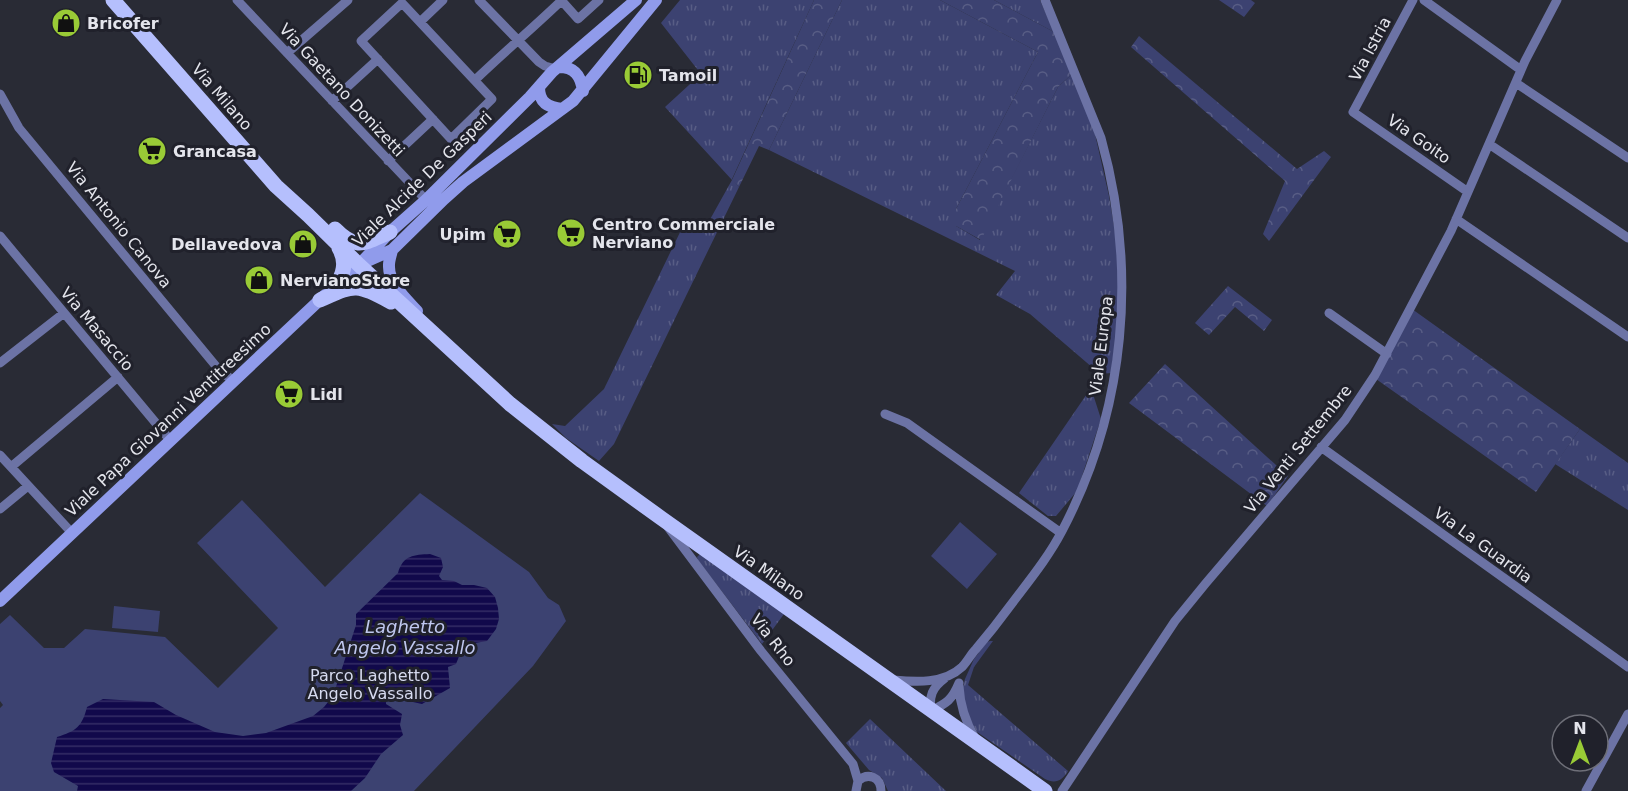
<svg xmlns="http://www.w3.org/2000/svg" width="1628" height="791" viewBox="0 0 1628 791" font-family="'DejaVu Sans',sans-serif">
	<defs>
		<pattern id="grass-tufts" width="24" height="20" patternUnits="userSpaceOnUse" patternTransform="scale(1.5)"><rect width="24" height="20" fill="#3c4271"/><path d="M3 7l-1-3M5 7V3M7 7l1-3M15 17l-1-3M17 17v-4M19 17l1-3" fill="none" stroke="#585d85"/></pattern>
		<pattern id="forest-crowns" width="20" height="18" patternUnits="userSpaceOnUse" patternTransform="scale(1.5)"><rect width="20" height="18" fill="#3c4271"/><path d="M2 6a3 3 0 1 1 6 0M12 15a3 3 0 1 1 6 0" fill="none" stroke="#585d85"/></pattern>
		<pattern id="water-rules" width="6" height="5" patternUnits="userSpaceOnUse" patternTransform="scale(1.5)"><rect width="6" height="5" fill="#11094b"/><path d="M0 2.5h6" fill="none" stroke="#342d65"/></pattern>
	</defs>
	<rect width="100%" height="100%" fill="#292b35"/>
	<path fill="url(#grass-tufts)" d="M680 0H814L732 179 739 187 614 444 599 461 566 438 552 424 565 426 604 389 685 222 703 232 732 180 665 107 701 74 661 23Z
		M842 0H940L1038 52 956 209V226L980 240 1058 87 1072 74 1095 134 1109 196 1117 244 1119 313 1111 373 1100 374 1030 314 996 295 1015 271 769 150Z
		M994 0H1040L1054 32Z
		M1091 388 1101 419 1077 491 1056 516H1048L1019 493Z
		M1580 429 1628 463V510L1555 464Z
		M700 554 784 614 762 644 698 560 697 557Z
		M990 641H993L974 667 968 685 1068 771C1062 781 1055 784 1045 779L977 732 966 714 963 687 965 679 974 659 987 642Z
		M870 719 946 791H888L882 778 869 770 846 743Z"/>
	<path fill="url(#forest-crowns)" d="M814 0H842L769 150 759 146 739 187 732 180Z
		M940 0H994L1054 32 1072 74 1058 87 981 240 956 226V209L1038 52Z
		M1219 0H1251L1255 3 1244 17Z
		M1139 36 1297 169 1324 151 1331 157 1269 241 1263 234 1285 181 1131 47Z
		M1228 286 1272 320 1264 331 1235 307 1209 335 1195 323Z
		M1412 309 1580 429 1536 492 1376 379Z
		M1165 364 1288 476 1267 506 1129 403Z"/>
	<path fill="#3c4271" d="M420 493 529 572 548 598 559 605 566 621 533 666 414 791H0V708L3 705 0 701V624L10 615 44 648H64L85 629 165 637 218 688 278 628 197 543 242 500 325 587Z
		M960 522 997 554 967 589 931 556Z
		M114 606 160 611 158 632 112 628Z"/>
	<path fill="url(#water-rules)" d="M430 554 441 558 443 567 439 576 442 580 454 581 462 585H474L487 588 495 597 498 608 499 619 496 629 487 641 475 643 462 649 456 664 448 667 450 688 422 704 390 697 386 700V704L402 714 400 725 403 735 381 754 365 778 351 791H77L78 786 54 772 51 763 57 737C76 731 82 727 87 707L103 699 154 702 176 715 215 732 243 736 266 733 313 716 324 707 333 696 356 625V614L398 573C403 555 414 555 430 554Z"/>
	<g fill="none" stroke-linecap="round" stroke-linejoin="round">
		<path stroke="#6c73a5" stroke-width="9" d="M237 0 426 200
			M479 0 539 62 545 66 556 69
			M561 0 578 19 599 0
			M1413 0 1353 112 1468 192
			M1424 0 1521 70
			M402 3 492 99 451 139 361 41Z
			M420 22 443 0
			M287 53 348 0
			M475 80C503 53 533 28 561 1
			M1516 83 1628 158
			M0 94 19 128 220 371 234 381
			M332 101 378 59
			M1489 144 1628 238
			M388 161 433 119
			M1456 219 1628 337
			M0 236 170 440
			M1329 313 1387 354
			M0 363 64 313
			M885 414 907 423 1061 533
			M1321 447 1628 667
			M0 455 72 533
			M11 467 118 377
			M0 509 28 486
			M668 527 761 651 853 764 858 781
			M944 679C932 688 929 696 931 711 947 703 952 700 959 683
			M893 680C916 682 944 684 962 667 967 662 971 654 976 649 988 635 999 621 1010 606 1028 582 1048 558 1062 531 1126 409 1138 270 1101 138L1045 0
			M959 686C960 706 965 721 975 738
			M856 791 858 781C868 772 881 777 881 791
			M1062 791 1175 621 1206 583 1345 420 1375 375 1451 231 1525 61 1557 0
			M1586 791 1628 714"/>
		<path stroke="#909beb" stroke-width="12" d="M559 67C575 67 581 76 583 91
			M539 87C539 103 548 107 562 109
			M392 250C391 255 389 260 389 265 388 283 406 299 417 311
			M365 262 392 250 444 199 463 182 573 101 656 0
			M340 281 359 265 390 232 426 200 530 97 552 72 636 0
			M0 601 325 295"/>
		<path stroke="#b5bffd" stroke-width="15" d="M113 0 276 186 308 215 359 265 510 404 582 461 661 518 1045 791
			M335 229C357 251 364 243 390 232
			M338 282C345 271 346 260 339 248
			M320 300C356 284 355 283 391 302"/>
	</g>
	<defs>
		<g id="shop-disc" transform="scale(1.5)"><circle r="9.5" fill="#99cb36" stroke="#20212b"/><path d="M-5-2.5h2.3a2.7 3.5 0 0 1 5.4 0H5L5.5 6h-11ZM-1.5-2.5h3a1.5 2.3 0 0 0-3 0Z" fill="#111"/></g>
		<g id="fuel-disc" transform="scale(1.5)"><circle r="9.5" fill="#99cb36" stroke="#20212b"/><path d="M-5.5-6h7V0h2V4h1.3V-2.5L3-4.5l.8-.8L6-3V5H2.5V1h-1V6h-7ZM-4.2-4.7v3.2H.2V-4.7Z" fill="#111"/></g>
		<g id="supermarket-disc" transform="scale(1.5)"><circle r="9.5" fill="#99cb36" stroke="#20212b"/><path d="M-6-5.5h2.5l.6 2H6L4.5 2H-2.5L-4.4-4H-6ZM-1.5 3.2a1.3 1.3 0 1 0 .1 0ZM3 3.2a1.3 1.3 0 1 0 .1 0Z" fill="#111"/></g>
	</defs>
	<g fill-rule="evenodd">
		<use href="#shop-disc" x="66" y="23"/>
		<use href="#fuel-disc" x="638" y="75"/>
		<use href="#supermarket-disc" x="152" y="151"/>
		<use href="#supermarket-disc" x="571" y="233"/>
		<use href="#supermarket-disc" x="507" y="234"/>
		<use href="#shop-disc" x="303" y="244"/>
		<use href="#shop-disc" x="259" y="280"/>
		<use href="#supermarket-disc" x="289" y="394"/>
	</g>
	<g text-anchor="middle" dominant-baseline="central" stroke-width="6" stroke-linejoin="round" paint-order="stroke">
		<g font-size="16" font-weight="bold" fill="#e4e5ec" stroke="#20212b" text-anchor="start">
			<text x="87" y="23">Bricofer</text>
			<text x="659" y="75">Tamoil</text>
			<text x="173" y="151">Grancasa</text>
			<text x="592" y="224">Centro Commerciale<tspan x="592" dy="18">Nerviano</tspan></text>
			<text x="486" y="234" text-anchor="end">Upim</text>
			<text x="282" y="244" text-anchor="end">Dellavedova</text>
			<text x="280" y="280">NervianoStore</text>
			<text x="310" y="394">Lidl</text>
		</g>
		<g font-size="16" fill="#e4e5ec" stroke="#20212b">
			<text transform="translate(1370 49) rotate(-62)">Via Istria</text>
			<text transform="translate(342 90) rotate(47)">Via Gaetano Donizetti</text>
			<text transform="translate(222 97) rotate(49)">Via Milano</text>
			<text transform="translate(1419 139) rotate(35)">Via Goito</text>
			<text transform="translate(422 179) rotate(-44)">Viale Alcide De Gasperi</text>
			<text transform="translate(119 225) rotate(51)">Via Antonio Canova</text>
			<text transform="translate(97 329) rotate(50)">Via Masaccio</text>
			<text transform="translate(1101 346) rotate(-83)">Viale Europa</text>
			<text transform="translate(168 420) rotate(-43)">Viale Papa Giovanni Ventitreesimo</text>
			<text transform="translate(1298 449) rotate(-51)">Via Venti Settembre</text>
			<text transform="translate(1483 545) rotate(36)">Via La Guardia</text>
			<text transform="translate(769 573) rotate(35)">Via Milano</text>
			<text transform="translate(773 640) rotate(52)">Via Rho</text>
		</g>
		<g font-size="16" fill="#d6daef" stroke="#20212b">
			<text x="370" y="675">Parco Laghetto<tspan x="370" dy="18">Angelo Vassallo</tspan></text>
		</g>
		<g font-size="18" font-style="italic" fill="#bfc7ef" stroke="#20212b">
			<text x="405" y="626">Laghetto<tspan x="405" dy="21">Angelo Vassallo</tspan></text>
		</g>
	</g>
	<g transform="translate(1580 743)"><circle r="28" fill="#20212b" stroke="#6e6f78" stroke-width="1.5"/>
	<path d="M0-4.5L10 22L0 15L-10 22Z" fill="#99cb36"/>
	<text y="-9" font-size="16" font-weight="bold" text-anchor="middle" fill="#e4e5ec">N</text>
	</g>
</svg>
